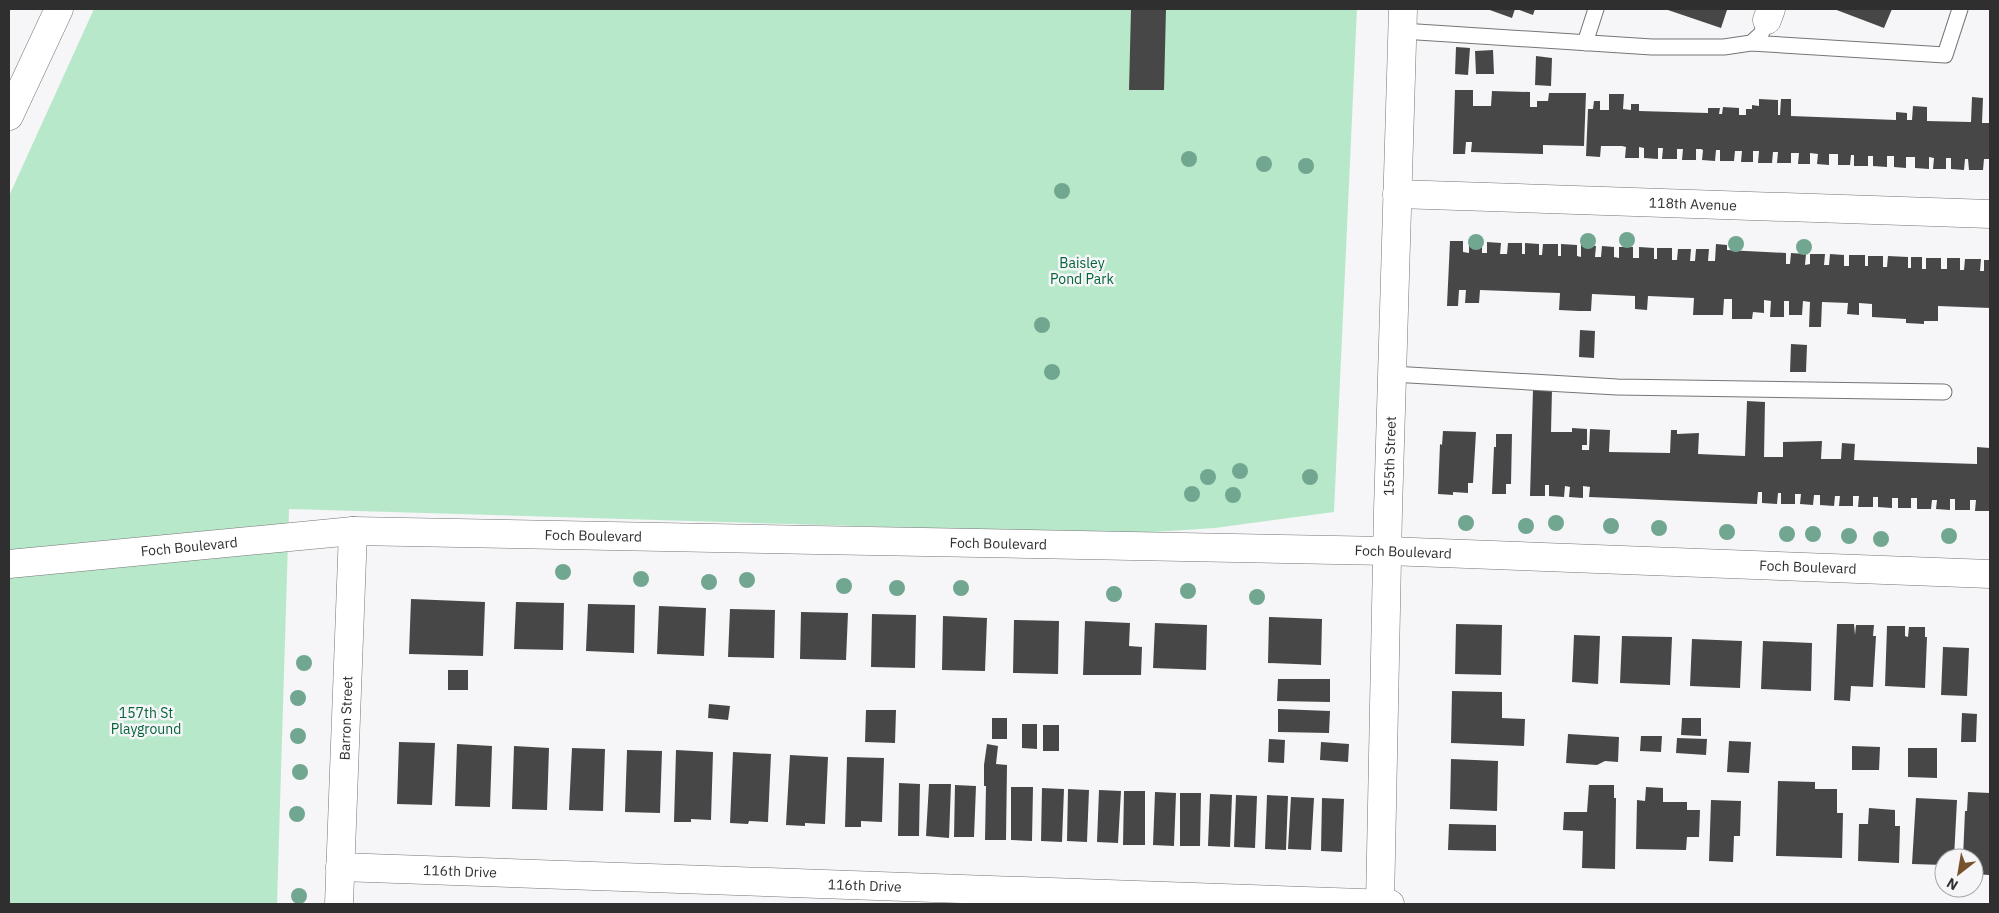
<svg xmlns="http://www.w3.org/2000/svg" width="1999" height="913" viewBox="0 0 1999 913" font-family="'IBM Plex Sans',sans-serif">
	<rect width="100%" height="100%" fill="#f6f6f8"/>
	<path fill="#b8e8ca" d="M94 9H1357L1334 512 1215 528 1123 534 289 509 277 904H9V196Z"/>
	<path fill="#484748" d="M1131 9H1166L1164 90H1129Z
		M1487 9H1515L1512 18Z
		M1517 9H1535L1533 15Z
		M1665 9H1724L1727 10 1721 28Z
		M1834 9H1892L1884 28Z
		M1456 47 1470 48 1468 75 1455 74Z
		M1493 50 1494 74H1476L1475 51Z
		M1536 56 1552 58 1551 86 1535 85Z
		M1455 90H1473V106H1491L1492 91 1530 92V107H1537V101H1548L1549 93H1586L1584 146 1543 145V154L1471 152 1472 142H1466L1465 154H1453Z
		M1609 94H1624L1623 109 1631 110V104H1639V111L1708 113V108H1720L1719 114H1722L1723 107 1739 108V115H1746V109H1752V105L1759 106V99L1778 100V115H1780L1781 99H1791V116L1896 120V112L1907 113V120H1912L1913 106 1927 107V121L1971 122 1972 97 1983 98 1982 123H1990L1989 159H1984L1983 170H1969L1968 159H1965L1964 170 1951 169V158H1946V169H1933L1934 158 1929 157V169L1915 168V157H1906V168L1894 167V156H1887V167L1873 166V156H1868V166H1854V155H1851L1850 165H1838V154H1829V165L1817 164 1818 154 1810 153V164H1798L1799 153H1791V163H1777L1778 152H1773L1772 163H1758L1759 151H1753V162H1741L1742 151H1735L1734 161H1720V150H1716L1715 161 1702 160 1703 150 1701 149H1696V160H1682L1683 149H1677V159H1662L1663 148H1658V159L1644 158V148L1639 147V158H1625L1626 147 1622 146H1601L1600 157 1586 156 1588 109H1593L1594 101H1600V110H1609Z
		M1450 241H1463V252L1469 253V241L1482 242V253H1487V242L1501 243 1500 254H1507L1508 243H1522V254H1525V243L1539 244V255H1542L1543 244H1558V256H1561V244L1577 245V256L1581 257V245L1596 246 1595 257H1601L1602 246 1614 247V257L1619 258V247H1633V258H1639V247L1654 248V259H1657V248H1672V260H1677L1678 249H1691L1690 261H1695L1696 249H1709L1708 261H1715L1716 244 1727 245V250L1786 253V264H1790L1791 253 1806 254 1805 265 1810 264V254H1825L1824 265H1829L1830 254 1844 255V266H1849V255H1865V266H1868V256H1883V267H1887L1888 256 1908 257V268H1911V257H1922V269H1926V258H1941V269H1947V258H1960V270H1964L1965 259H1981L1980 271H1984V260H1990V308L1938 306V321H1924V324L1906 323V319L1872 317V304L1859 303V315L1847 314 1848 303 1822 302 1821 327H1809L1810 302 1803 301 1802 315H1789V301H1784V317H1770L1771 301 1764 300V313L1753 312 1752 319H1732V299H1724L1723 315H1693L1694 298 1648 296 1647 310 1635 309V296L1592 294 1591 311H1579L1559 310 1560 293 1480 290 1479 303H1465L1466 290H1459L1458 306H1447Z
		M1580 330 1595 331 1594 358 1579 357Z
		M1791 344 1807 345 1806 372H1790Z
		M1533 389H1552L1551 432H1572V428L1587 429V445H1582V450H1589L1590 429 1610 430 1609 452 1670 453 1671 430H1677V434L1699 433 1698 454 1745 456 1747 401 1765 402 1764 457H1783V442L1822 441 1821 459H1841L1842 443 1855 444 1854 460 1977 464V447L1990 448 1989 511H1975L1976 500H1970V510H1955V499H1950V510L1936 509 1937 500H1932L1931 509H1917V498H1911V508H1898V498H1892V508L1878 507V497H1873V507H1858L1859 496H1853V506H1839L1840 496H1835L1834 506 1820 505V495H1814L1813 505 1800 504 1801 494H1795V504H1781V493H1778L1777 504 1762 503V492H1758L1757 504 1589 497 1590 487 1583 486V498L1569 497 1570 487 1565 486 1564 497 1549 496V485H1545V496H1530Z
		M1443 431 1476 432 1473 483H1468V493L1453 492V495L1438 494 1440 444 1442 445Z
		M1496 434H1512L1511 484H1506V494H1492L1494 447H1496Z
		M411 599 485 602 483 656 409 654Z
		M516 602 564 603 563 650 514 649Z
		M588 604 635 605 634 653 586 651Z
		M659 606 706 608 704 656 657 654Z
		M730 609 775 610 774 658 728 657Z
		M801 612 848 613 846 660 800 659Z
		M872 614 916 615 915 668 871 667Z
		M943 616 987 618 985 671 942 670Z
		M1269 617 1322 619 1321 665 1268 663Z
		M1014 620 1059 621 1058 674 1013 673Z
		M1085 621 1130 623 1129 646 1142 647 1141 675H1083Z
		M1155 623 1207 625 1206 670 1153 668Z
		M1456 624 1502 625 1501 675 1455 674Z
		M1837 624H1854L1855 635 1856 625H1874L1873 636H1876L1873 687 1851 686 1850 701 1834 700Z
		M1887 626H1905V636L1908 637 1909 627H1925V637H1927L1925 688 1885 686Z
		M1574 635 1600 636 1598 684 1572 682Z
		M1622 636 1672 637 1670 685 1620 683Z
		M1692 639 1742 641 1740 688 1690 686Z
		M1763 641 1812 643 1811 691 1761 689Z
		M1943 647 1969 648 1967 696 1941 695Z
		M448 670H468V690H448Z
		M1278 679H1330V702L1277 701Z
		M1452 691 1502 692V718L1525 719 1524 746 1451 743Z
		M709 704 730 706 728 720 708 718Z
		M1278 709 1330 711 1329 733 1278 732Z
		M866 710H896L895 743 865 742Z
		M1962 713 1977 714 1976 742H1961Z
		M992 718H1007V739H992Z
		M1682 718H1701V736L1681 735Z
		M1022 724H1037V749L1022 748Z
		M1043 725H1059V751H1043Z
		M1568 734 1619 737 1618 762 1605 761 1597 765 1566 763Z
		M1641 736H1662L1661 752 1640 751Z
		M1677 738 1707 739 1706 755 1676 753Z
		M1269 739 1285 740 1284 763 1268 762Z
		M1729 741 1751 742 1749 773 1727 772Z
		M399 742 435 743 432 805 397 804Z
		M1321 742 1349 744 1348 762 1320 760Z
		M457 744 492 746 490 807 455 806Z
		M987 744 998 746 996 764 1007 765 1006 840H985L986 786H984V765Z
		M514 746 549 748 547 810 512 809Z
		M1852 746 1880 747 1879 770H1852Z
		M572 748 605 749 603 811 569 810Z
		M1908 748H1937V778L1908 777Z
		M627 750 662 751 660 813 625 812Z
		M676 750 713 752 711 820 691 819V822H674Z
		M733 752 771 754 768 822 749 821 748 824 730 823Z
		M790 755 828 757 825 824 805 823V826L786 825Z
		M847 757 884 758 882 822 861 821V827H845Z
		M1451 759 1498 761 1497 811 1450 809Z
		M1778 781 1815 782V789H1837V813H1843L1842 858 1776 856Z
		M899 783 920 784 919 836H898Z
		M929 784H951L949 838 926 836Z
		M955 785 976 786 974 837H954Z
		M1589 785H1614V798H1616L1615 869 1582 868 1583 831 1563 830 1564 812H1587Z
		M1011 787H1033L1032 841 1011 840Z
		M1646 787 1663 788V802H1687V810H1700L1699 837H1687L1686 850 1636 849 1637 800 1645 801Z
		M1042 788 1064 789 1062 842 1041 841Z
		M1068 789 1089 790 1087 842 1067 841Z
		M1099 790 1121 791 1118 843 1097 842Z
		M1124 791H1145V845H1123Z
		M1155 792 1176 793 1174 846 1153 845Z
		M1968 792 1990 793V864L1989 875 1974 874V858H1963L1965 811H1967Z
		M1180 793H1201L1200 846H1180Z
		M1210 794 1232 795 1230 847 1208 846Z
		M1236 795 1257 796 1255 848 1234 847Z
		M1267 795 1288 796 1286 850 1265 849Z
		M1291 797 1314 798 1311 850 1288 849Z
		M1322 798 1344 799 1342 852 1321 851Z
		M1916 798 1957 800 1954 858H1944V865L1912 864Z
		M1711 800 1741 801 1740 836H1734L1733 862 1709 861Z
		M1869 808 1895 810V826H1900L1899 863 1858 861 1859 824H1868Z
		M1449 824 1496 825V851L1448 850Z"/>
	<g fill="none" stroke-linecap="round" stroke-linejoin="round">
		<g stroke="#757577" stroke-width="17">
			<path id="service" d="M1402 31 1652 47H1724L1751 43 1761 34 1767 20
				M1585 43 1596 9
				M1751 43 1945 55 1960 9
				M1392 374 1617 387 1944 392"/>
		</g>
		<g stroke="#757577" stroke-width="29">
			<g id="minor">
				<path d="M1767 20 1771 9"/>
				<path d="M9 116 59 9"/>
				<path id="s1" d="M1397 194 1990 214"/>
				<path id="s2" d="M9 564 353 531 1387 551 1990 574"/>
				<path id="s3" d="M340 867 1390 904"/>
				<path id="s4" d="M339 904 353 531"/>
				<path id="s5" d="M1380 904 1388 510 1403 9"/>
			</g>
		</g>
		<use href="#service" stroke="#fff" stroke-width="15"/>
		<use href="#minor" stroke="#fff" stroke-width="28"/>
	</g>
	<g fill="#71a690">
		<circle cx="1189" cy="159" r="8"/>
		<circle cx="1264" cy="164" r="8"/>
		<circle cx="1306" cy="166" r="8"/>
		<circle cx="1062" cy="191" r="8"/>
		<circle cx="1627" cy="240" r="8"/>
		<circle cx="1588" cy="241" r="8"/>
		<circle cx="1476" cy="242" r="8"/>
		<circle cx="1736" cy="244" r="8"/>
		<circle cx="1804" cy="247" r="8"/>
		<circle cx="1042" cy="325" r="8"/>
		<circle cx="1052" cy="372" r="8"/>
		<circle cx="1240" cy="471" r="8"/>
		<circle cx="1208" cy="477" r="8"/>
		<circle cx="1310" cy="477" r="8"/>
		<circle cx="1192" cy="494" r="8"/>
		<circle cx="1233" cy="495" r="8"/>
		<circle cx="1466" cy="523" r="8"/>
		<circle cx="1556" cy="523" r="8"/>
		<circle cx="1526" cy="526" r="8"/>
		<circle cx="1611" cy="526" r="8"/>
		<circle cx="1659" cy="528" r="8"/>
		<circle cx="1727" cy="532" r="8"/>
		<circle cx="1787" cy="534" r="8"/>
		<circle cx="1813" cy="534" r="8"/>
		<circle cx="1849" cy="536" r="8"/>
		<circle cx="1949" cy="536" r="8"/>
		<circle cx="1881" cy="539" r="8"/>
		<circle cx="563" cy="572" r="8"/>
		<circle cx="641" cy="579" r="8"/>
		<circle cx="747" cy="580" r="8"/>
		<circle cx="709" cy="582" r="8"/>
		<circle cx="844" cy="586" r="8"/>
		<circle cx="897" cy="588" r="8"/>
		<circle cx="961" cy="588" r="8"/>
		<circle cx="1188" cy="591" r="8"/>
		<circle cx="1114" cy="594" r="8"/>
		<circle cx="1257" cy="597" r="8"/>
		<circle cx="304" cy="663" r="8"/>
		<circle cx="298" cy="698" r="8"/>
		<circle cx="298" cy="736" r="8"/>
		<circle cx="300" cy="772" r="8"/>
		<circle cx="297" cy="814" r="8"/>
		<circle cx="299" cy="896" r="8"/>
	</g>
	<g text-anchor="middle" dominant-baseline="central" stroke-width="5" stroke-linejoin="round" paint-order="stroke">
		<g font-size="14" fill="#2f2f30" stroke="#f6f6f8">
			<text stroke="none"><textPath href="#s1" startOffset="296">118th Avenue</textPath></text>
			<text stroke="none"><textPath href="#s5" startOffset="448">155th Street</textPath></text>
			<text stroke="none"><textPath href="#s2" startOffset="586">Foch Boulevard</textPath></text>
			<text stroke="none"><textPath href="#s2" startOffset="991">Foch Boulevard</textPath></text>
			<text stroke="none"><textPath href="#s2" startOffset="181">Foch Boulevard</textPath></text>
			<text stroke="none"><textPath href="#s2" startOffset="1396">Foch Boulevard</textPath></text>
			<text stroke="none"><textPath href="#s2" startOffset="1801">Foch Boulevard</textPath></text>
			<text stroke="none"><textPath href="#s4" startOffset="186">Barron Street</textPath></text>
			<text stroke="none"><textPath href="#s3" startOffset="120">116th Drive</textPath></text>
			<text stroke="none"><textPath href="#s3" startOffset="525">116th Drive</textPath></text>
		</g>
		<g font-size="14" fill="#05643b" stroke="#f6f6f8">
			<text x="1082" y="263">Baisley<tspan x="1082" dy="16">Pond Park</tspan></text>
			<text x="146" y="713">157th St<tspan x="146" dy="16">Playground</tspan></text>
		</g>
	</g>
	<rect width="1999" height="913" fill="none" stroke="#2f2f30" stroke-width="20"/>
	<g transform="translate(1959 873) rotate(211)"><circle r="24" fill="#f6f6f8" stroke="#a6a6a8"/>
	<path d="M0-4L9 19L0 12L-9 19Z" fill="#76532c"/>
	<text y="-8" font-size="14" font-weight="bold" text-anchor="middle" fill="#2f2f30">N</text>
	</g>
</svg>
